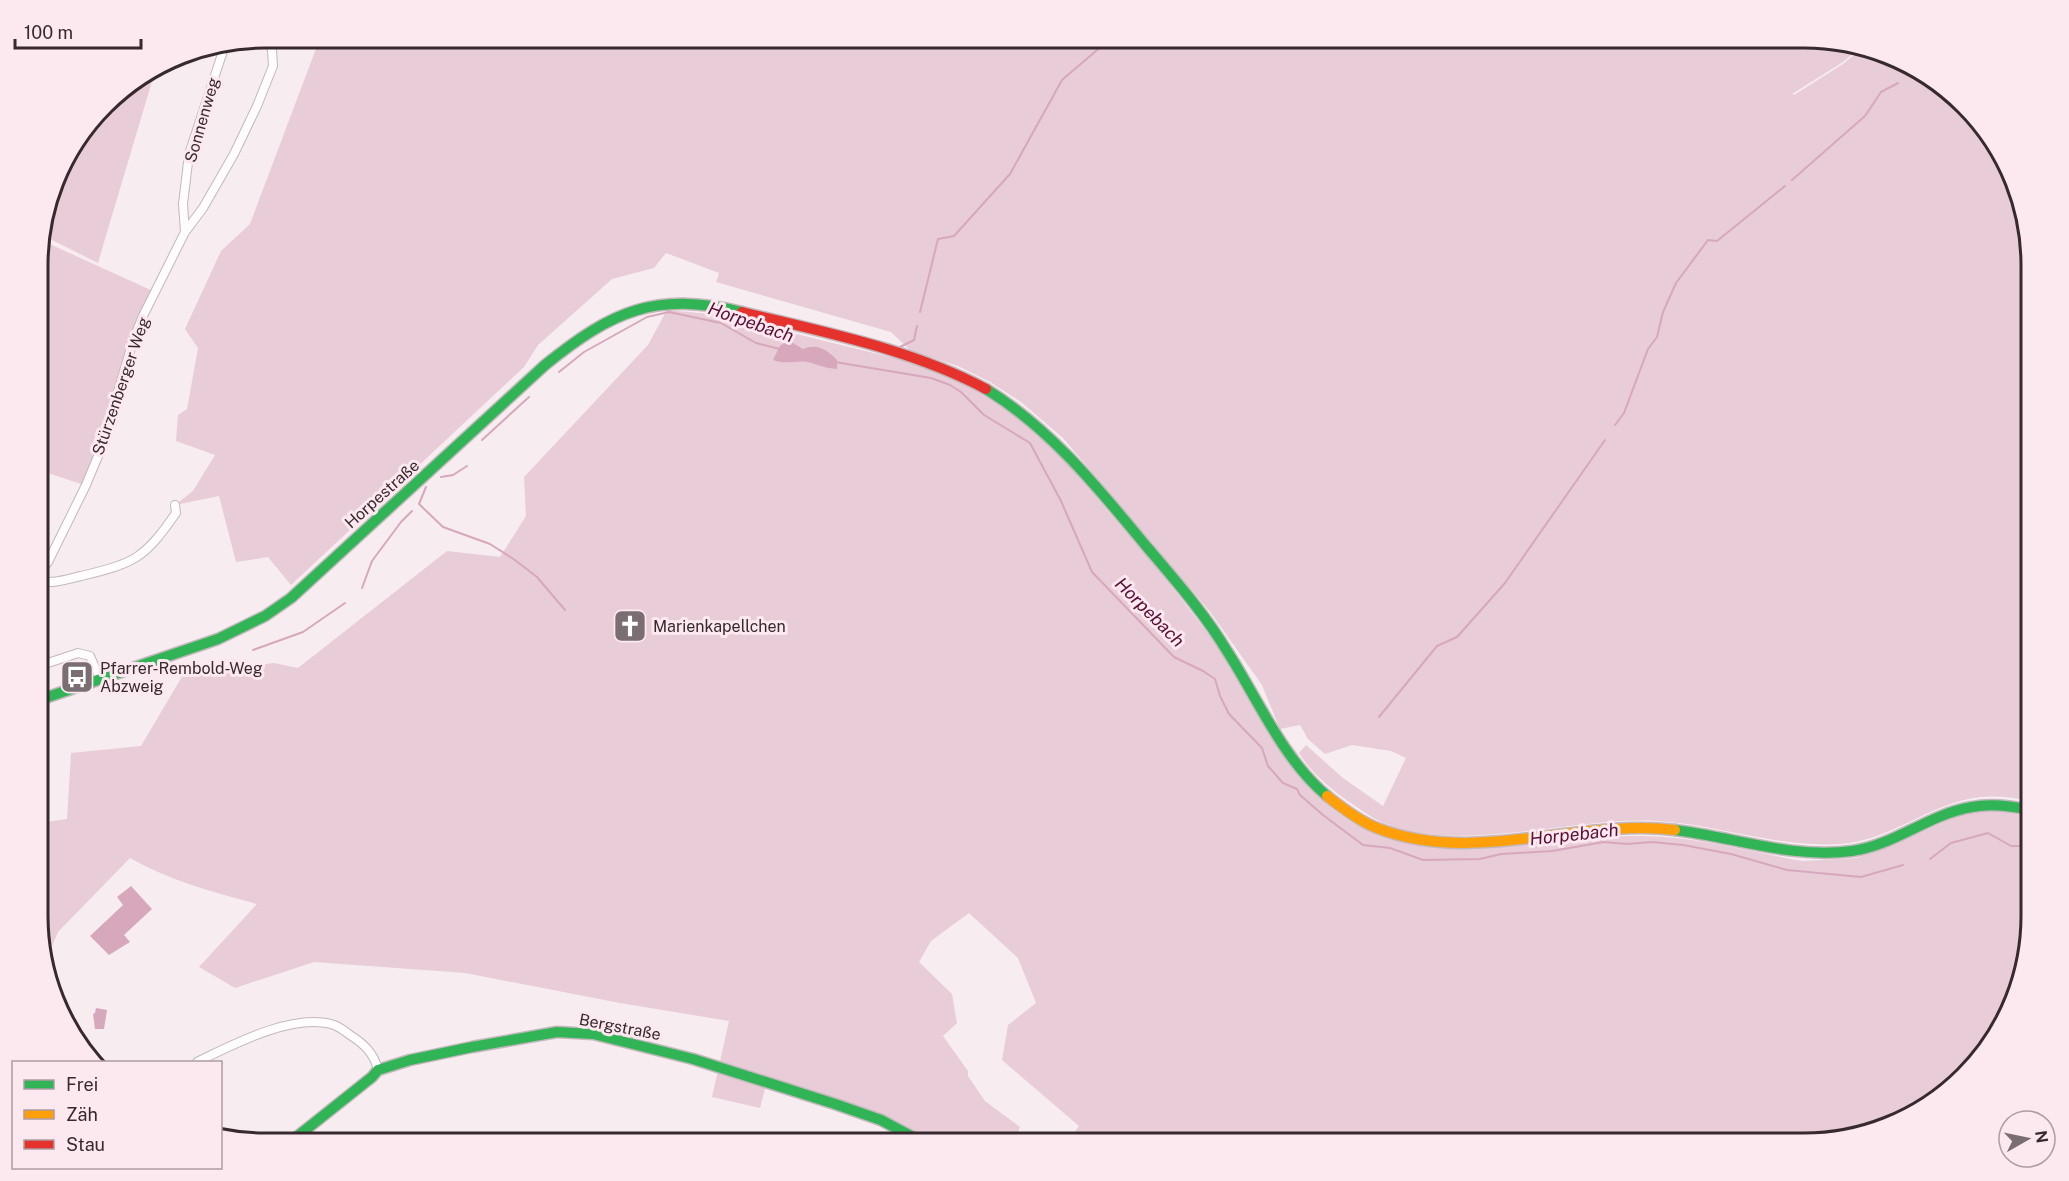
<svg xmlns="http://www.w3.org/2000/svg" width="2069" height="1181" viewBox="0 0 2069 1181" font-family="'Public Sans',sans-serif">
	<rect width="100%" height="100%" fill="#f7ecf0"/>
	<path fill="#e8ccd7" d="M320 38H1804L1863 45 1843 62 1792 94 1794 95 1843 64 1865 46 1917 68 1993 139 2020 192 2031 250V801C2010 797 1989 794 1968 799 1926 808 1892 837 1849 843 1784 851 1721 824 1656 821 1576 816 1453 856 1381 822 1372 818 1363 811 1354 805 1334 792 1312 774 1299 753L1306 745 1343 778 1383 806 1406 758 1391 751 1352 745 1325 754 1308 739 1300 725 1280 729 1262 685 1211 613 1063 438 1021 402 990 382 958 366 911 351 891 332 716 282 719 273 666 253 654 268 612 279 538 345 524 367 291 585 268 557 236 562 219 496 175 505 193 491 215 455 176 441 178 415 187 409 198 348 185 329 221 251 250 224Z
		M156 68 105 239 98 263 40 234 61 164 115 94Z
		M45 242 153 291 133 334 84 485 39 470V253Z
		M667 310 720 315 910 362C966 381 1019 412 1060 455 1103 506 1149 556 1189 609 1199 622 1210 636 1220 650 1274 731 1304 826 1413 844 1489 857 1565 835 1641 836 1696 836 1749 852 1803 861L1856 858 1876 852 1948 820 1969 813 1993 811 2031 816V931L2001 1029 1930 1105 1877 1132 1819 1143H1073L1069 1140 1079 1126 1002 1060 1008 1025 1036 1003 1018 958 969 913 931 941 919 962 952 994 957 1023 943 1036 968 1071V1076L985 1101 1020 1127 1015 1140 1011 1143H933L882 1119 719 1066 729 1021 620 1003 465 973 314 962 235 988 199 967 257 904C213 892 170 881 130 858L58 932 45 962 39 945V823L67 819 71 753 141 746 183 675 274 663 298 668 447 551 500 557 526 516 524 477 648 345Z
		M718 1070 766 1085 760 1108 712 1097Z"/>
	<path fill="#d7a8bb" d="M788 340 803 349C818 343 827 350 837 360V369C825 368 818 365 808 362 795 360 785 365 773 360L780 346Z
		M131 886 152 909 124 935 130 942 109 955 90 936 123 905 117 897Z
		M96 1008 107 1010 104 1029H95L93 1014 95 1013Z"/>
	<g fill="none" stroke-linecap="round" stroke-linejoin="round">
		<path stroke="#d7a8bb" stroke-width="2" d="M1792 180 1865 116 1881 92 1898 83
			M920 312 938 239 954 236 1010 174 1062 80 1104 44 1118 38
			M900 347 914 340 917 326
			M835 362 931 378 950 385 961 392 984 415 1030 443 1061 501 1092 572 1174 657 1203 671 1215 679 1220 696 1229 714 1262 748 1268 766 1283 783 1297 789 1300 795 1323 815 1363 845 1390 848 1423 860 1480 859 1501 854 1552 851 1604 842 1627 844 1652 842 1683 845 1731 854 1787 870 1861 877 1903 865
			M559 372 584 352 647 317 669 312 721 323 756 343 780 349
			M1615 425 1624 413 1648 349 1657 337 1663 312 1676 283 1708 240 1717 241 1785 186
			M482 440 529 397
			M441 477 453 475 467 466
			M426 487 419 504 443 527 490 544 515 560 537 577 565 610
			M362 588 372 561 401 522 412 511
			M253 650 303 632 345 603
			M1379 717 1437 646 1457 637 1505 583 1605 440
			M1930 859 1951 843 1988 833 2011 846H2031"/>
		<g stroke="#c2b8bc" stroke-width="10">
			<path id="street" d="M185 232 183 204 189 154 225 45
				M39 573 48 562 86 485 101 449 134 338 143 316 185 232 203 208 234 154 257 106 273 66 272 50 267 38
				M39 581C54 584 67 579 81 576 135 563 144 559 176 513L175 505
				M39 666 78 653 90 656 100 679
				M197 1062C232 1045 294 1012 334 1025 339 1027 345 1031 350 1035 364 1044 374 1053 378 1070"/>
		</g>
		<g stroke="#c2b8bc" stroke-width="13">
			<path id="fast" d="M986 389C1051 429 1098 488 1147 547 1175 580 1204 613 1227 651 1258 699 1282 758 1327 796
				M39 700 218 639 265 616 291 598 545 365C612 311 655 291 742 312
				M1675 830C1733 837 1792 859 1852 851 1895 845 1929 814 1972 807 1991 803 2012 806 2031 810
				M289 1143 372 1077 378 1070 410 1060 472 1047 557 1032 593 1034 693 1059 835 1104 881 1120 924 1143"/>
		</g>
		<g stroke="#c2b8bc" stroke-width="13">
			<path id="slow" d="M1327 796C1342 808 1359 821 1377 828 1474 866 1576 818 1675 830"/>
		</g>
		<g stroke="#c2b8bc" stroke-width="13">
			<path id="jam" d="M742 312C823 332 911 349 986 389"/>
		</g>
		<use href="#street" stroke="#fefcfd" stroke-width="8"/>
		<use href="#fast" stroke="#30b455" stroke-width="10"/>
		<use href="#slow" stroke="#ff9f0a" stroke-width="10"/>
		<use href="#jam" stroke="#e5322d" stroke-width="10"/>
	</g>
	<defs>
		<g id="church-square" transform="scale(1.725)"><rect x="-9" y="-9" width="18" height="18" rx="4" fill="#7a6e73" stroke="#fce8ef"/><path d="M-1.2-6h2.4v3.5h3.3v2.4h-3.3V6h-2.4V-.1h-3.3v-2.4h3.3Z" fill="#fff"/></g>
		<g id="bus-square" transform="scale(1.725)"><rect x="-9" y="-9" width="18" height="18" rx="4" fill="#7a6e73" stroke="#fce8ef"/><path d="M-5-6H5V4H4V6H2V4H-2V6H-4V4H-5ZM-3.5-4V0h7V-4ZM-3.5 1.2v1.5H-2V1.2ZM2 1.2v1.5H3.5V1.2Z" fill="#fff"/></g>
	</defs>
	<g fill-rule="evenodd">
		<use href="#church-square" x="630" y="626"/>
		<use href="#bus-square" x="77" y="677"/>
	</g>
	<g text-anchor="middle" dominant-baseline="central" stroke-width="6" stroke-linejoin="round" paint-order="stroke">
		<g font-size="16" fill="#372a2f" stroke="#fce8ef">
			<text transform="translate(202 120) rotate(-74)">Sonnenweg</text>
			<text transform="translate(121 386) rotate(-71)">Stürzenberger Weg</text>
			<text transform="translate(382 494) rotate(-42)">Horpestraße</text>
			<text transform="translate(620 1027) rotate(11)">Bergstraße</text>
		</g>
		<g font-size="16" fill="#372a2f" stroke="#fce8ef" text-anchor="start">
			<text x="653" y="626">Marienkapellchen</text>
			<text x="100" y="668">Pfarrer-Rembold-Weg<tspan x="100" dy="18">Abzweig</tspan></text>
		</g>
		<g font-size="18" font-style="italic" fill="#580f36" stroke="#fce8ef">
			<text transform="translate(751 322) rotate(19)">Horpebach</text>
			<text transform="translate(1150 612) rotate(45)">Horpebach</text>
			<text transform="translate(1574 834) rotate(-6)">Horpebach</text>
		</g>
	</g>
	<path d="M0 0H2069V1181H0ZM265 48H1804A217 217 0 0 1 2021 265V916A217 217 0 0 1 1804 1133H265A217 217 0 0 1 48 916V265A217 217 0 0 1 265 48Z" fill="#fce8ef" fill-rule="evenodd"/>
	<path fill="none" stroke="#372a2f" stroke-width="3" d="M265 48H1804A217 217 0 0 1 2021 265V916A217 217 0 0 1 1804 1133H265A217 217 0 0 1 48 916V265A217 217 0 0 1 265 48Z"/>
	<rect x="12" y="1061" width="210" height="108" fill="#fce8ef" stroke="#ad9ca2" stroke-width="1.5"/>
	<rect x="24" y="1080" width="30" height="9" fill="#30b455" stroke="#ad9ca2" stroke-width="1.5"/>
	<text x="66" y="1091" font-size="18" fill="#372a2f">Frei</text>
	<rect x="24" y="1110" width="30" height="9" fill="#ff9f0a" stroke="#ad9ca2" stroke-width="1.5"/>
	<text x="66" y="1121" font-size="18" fill="#372a2f">Zäh</text>
	<rect x="24" y="1140" width="30" height="9" fill="#e5322d" stroke="#ad9ca2" stroke-width="1.5"/>
	<text x="66" y="1151" font-size="18" fill="#372a2f">Stau</text>
	<g transform="translate(2027 1139) rotate(81)"><circle r="28" fill="#fce8ef" stroke="#ad9ca2" stroke-width="1.5"/>
	<path d="M0-4.5L10 22L0 15L-10 22Z" fill="#7a6e73"/>
	<text y="-9" font-size="16" font-weight="bold" text-anchor="middle" fill="#372a2f">N</text>
	</g>
	<path d="M15 39v9h126v-9" fill="none" stroke="#372a2f" stroke-width="3"/>
	<text x="24" y="39" font-size="18" fill="#372a2f" stroke="#fce8ef" stroke-width="4.5" paint-order="stroke">100 m</text>
</svg>
